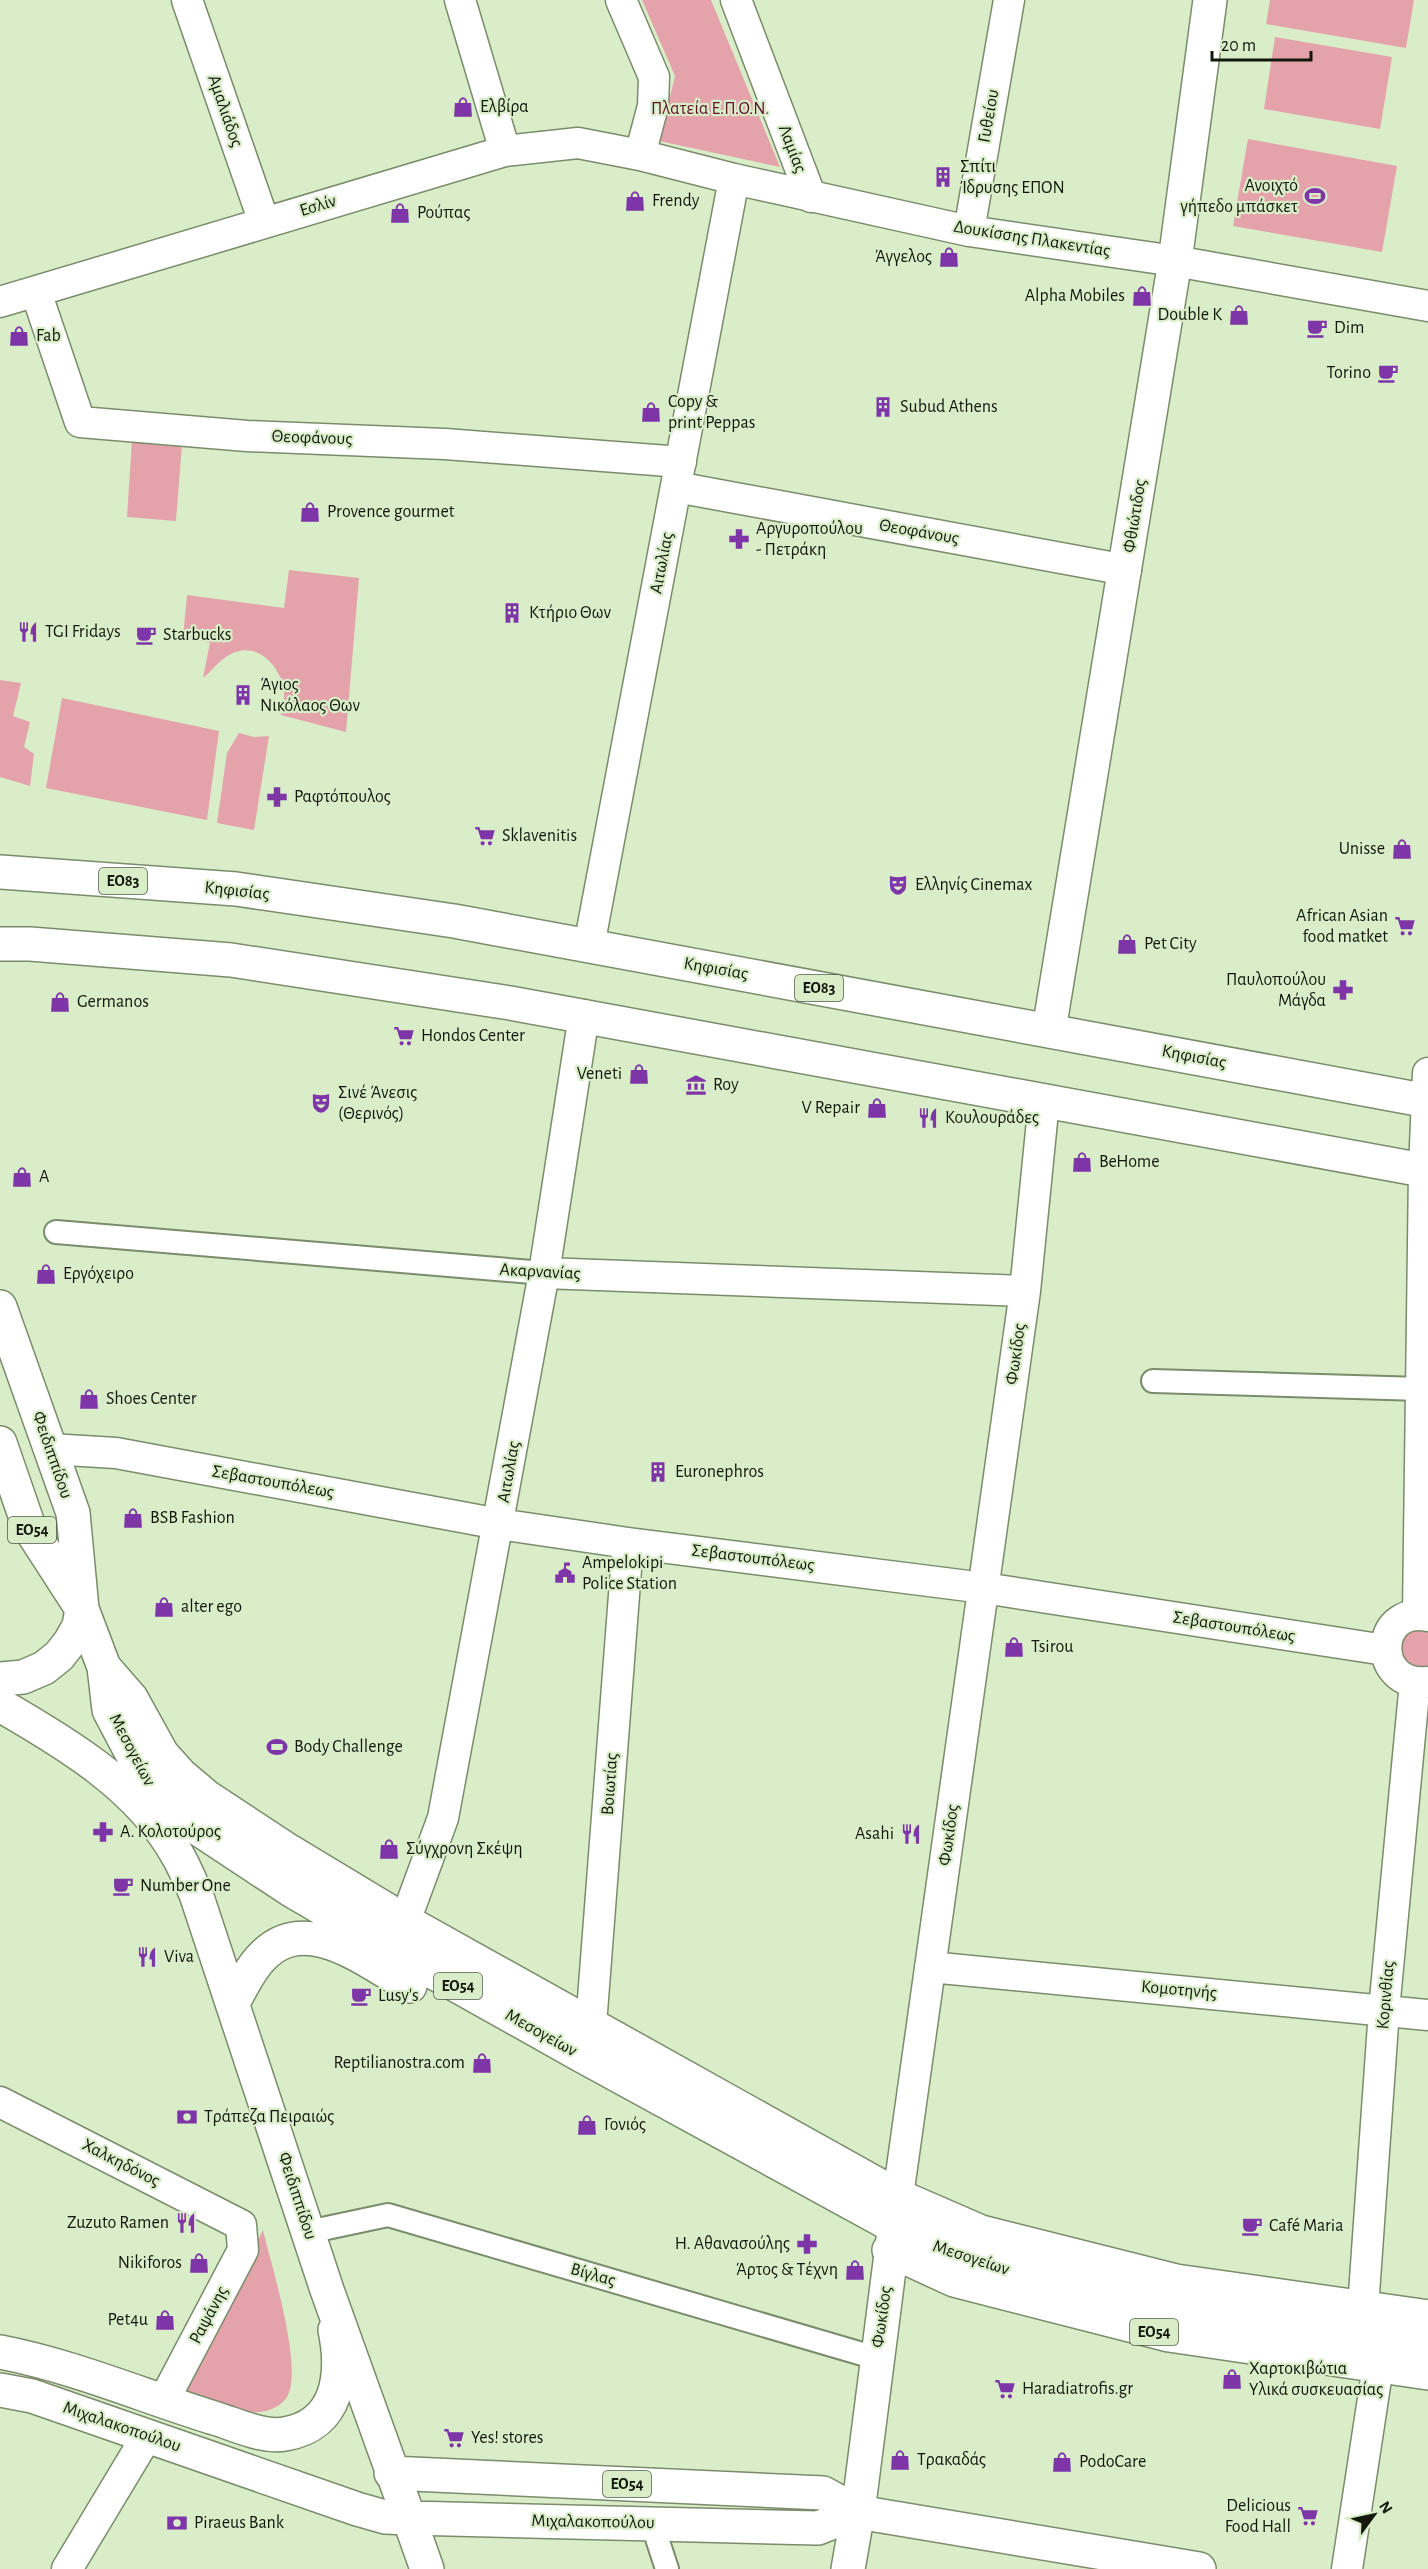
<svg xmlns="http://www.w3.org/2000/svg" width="1428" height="2569" viewBox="0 0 1428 2569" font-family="'Alegreya Sans',sans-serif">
	<rect width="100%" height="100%" fill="#daedc9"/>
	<path fill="#e4a3ab" d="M642 0H711L780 167 659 141 675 76Z
		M1270 0H1414L1406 48 1266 24Z
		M1275 37 1392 57 1380 129 1264 109Z
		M1248 139 1397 166 1382 252 1233 226Z
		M132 440 182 444 176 521 127 517Z
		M289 570 359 578 346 732 281 715C282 708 285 699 284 692 282 667 257 640 231 654 219 660 213 670 203 678L210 643 183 637 187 595 284 608Z
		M0 680 21 683 13 716 30 722 24 747 34 754 30 786 0 777Z
		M62 698 219 731 207 820 46 788Z
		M239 733 254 737 269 736 254 830 217 823 227 753Z
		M1409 1630 1428 1631V1670L1402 1666 1398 1642Z
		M263 2230C271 2264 304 2369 287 2397 281 2406 270 2411 260 2412 233 2416 204 2401 180 2393Z"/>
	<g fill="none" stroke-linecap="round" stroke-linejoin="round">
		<g stroke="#7a8c6b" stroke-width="26">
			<path id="pedestrian" d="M56 1232 544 1273
				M1153 1381 1421 1389
				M308 2232 388 2215 876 2358
				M652 2523 667 2569"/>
		</g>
		<g stroke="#7a8c6b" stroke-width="33">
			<path id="minor" d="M187 0 264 222
				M460 0 505 151
				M621 0 654 77 653 106 640 155
				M736 0 811 197
				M969 231 1009 0
				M36 292 80 422 247 436 445 444 681 462
				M0 302 505 151 578 143 640 155 734 179 969 231 1175 261 1428 306
				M676 487 1126 570
				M589 946 734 179
				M544 1273 1025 1291
				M50 1449 116 1453 499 1524 628 1543 984 1588 1385 1650
				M1418 1614 1424 1170 1428 1073
				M1428 1616C1374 1605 1371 1688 1428 1682
				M405 1921 443 1818 544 1273 584 1015
				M930 1967 1428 2015
				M591 2025 628 1543
				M0 2102 241 2225 243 2250 163 2402
				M898 2196 1025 1291 1044 1101
				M1363 2308 1384 2010 1415 1682
				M67 2569 147 2436
				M1347 2569 1378 2366"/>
		</g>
		<g stroke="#7a8c6b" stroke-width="36">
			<path id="tertiary" d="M1049 1030 1175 261 1210 0
				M409 2518 427 2569
				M848 2569 858 2512 895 2223"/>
		</g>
		<g stroke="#7a8c6b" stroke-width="36">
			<path id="secondary" d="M0 2352C73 2366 143 2396 214 2418 235 2424 262 2438 285 2434 339 2425 344 2374 335 2330
				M0 2390 32 2396 357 2509 385 2517 409 2518"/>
		</g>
		<g stroke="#7a8c6b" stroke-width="36">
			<path id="primary" d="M0 872 236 889 454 921 1428 1101
				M0 944H30L231 960 510 1003 1428 1171
				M0 1307 73 1513 82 1609 79 1626 70 1642 59 1656 44 1668 23 1677 0 1679
				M0 1443 29 1527 82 1609 104 1667 109 1710 149 1786 188 1822 291 1890 390 1948 579 2054 928 2245 1021 2275 1172 2312 1428 2348
				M104 1667 131 1698 162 1754 181 1775 207 1797 289 1851 405 1921 898 2196 981 2232 1176 2281 1428 2317
				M0 1705C66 1743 140 1787 178 1856 185 1868 190 1881 196 1894L327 2290 409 2518 818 2528 858 2512 1199 2569
				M233 2003C241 1988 249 1971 260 1959 304 1909 367 1962 410 1986
				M889 2250 954 2280 1169 2335 1428 2373
				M391 2473 823 2493 858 2512"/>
		</g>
		<use href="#pedestrian" stroke="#fff" stroke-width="22"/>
		<use href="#minor" stroke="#fff" stroke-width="30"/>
		<use href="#tertiary" stroke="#fff" stroke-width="33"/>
		<use href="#secondary" stroke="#fff" stroke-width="33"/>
		<use href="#primary" stroke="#fff" stroke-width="33"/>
	</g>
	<defs>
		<g id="shop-bare" transform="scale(1.62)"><path d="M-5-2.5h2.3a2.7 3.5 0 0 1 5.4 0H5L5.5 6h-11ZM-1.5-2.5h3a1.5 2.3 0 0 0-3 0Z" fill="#7d35a8" stroke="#daedc9" stroke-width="2.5" paint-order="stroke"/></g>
		<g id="building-bare" transform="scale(1.62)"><path d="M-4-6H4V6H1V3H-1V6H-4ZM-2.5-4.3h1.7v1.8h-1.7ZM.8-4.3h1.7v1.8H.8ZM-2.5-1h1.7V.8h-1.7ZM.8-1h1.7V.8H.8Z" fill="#7d35a8" stroke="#daedc9" stroke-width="2.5" paint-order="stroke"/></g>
		<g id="stadium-bare" transform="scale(1.62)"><path d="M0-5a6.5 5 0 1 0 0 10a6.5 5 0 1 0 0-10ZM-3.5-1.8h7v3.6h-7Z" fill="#7d35a8" stroke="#daedc9" stroke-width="2.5" paint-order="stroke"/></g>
		<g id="cafe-bare" transform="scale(1.62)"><path d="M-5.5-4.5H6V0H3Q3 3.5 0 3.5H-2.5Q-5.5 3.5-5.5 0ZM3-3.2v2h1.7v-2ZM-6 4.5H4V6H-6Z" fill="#7d35a8" stroke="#daedc9" stroke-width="2.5" paint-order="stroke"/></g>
		<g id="pharmacy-bare" transform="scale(1.62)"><path d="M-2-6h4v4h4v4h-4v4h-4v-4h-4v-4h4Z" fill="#7d35a8" stroke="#daedc9" stroke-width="2.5" paint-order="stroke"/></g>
		<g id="restaurant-bare" transform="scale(1.62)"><path d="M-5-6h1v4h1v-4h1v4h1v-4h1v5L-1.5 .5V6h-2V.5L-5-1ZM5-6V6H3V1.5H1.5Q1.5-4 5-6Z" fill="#7d35a8" stroke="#daedc9" stroke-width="2.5" paint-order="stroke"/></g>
		<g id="supermarket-bare" transform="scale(1.62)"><path d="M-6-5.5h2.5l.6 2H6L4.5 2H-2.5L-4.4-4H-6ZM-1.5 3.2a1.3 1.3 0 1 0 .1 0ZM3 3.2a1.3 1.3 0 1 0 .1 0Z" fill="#7d35a8" stroke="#daedc9" stroke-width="2.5" paint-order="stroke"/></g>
		<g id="theatre-bare" transform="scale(1.62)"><path d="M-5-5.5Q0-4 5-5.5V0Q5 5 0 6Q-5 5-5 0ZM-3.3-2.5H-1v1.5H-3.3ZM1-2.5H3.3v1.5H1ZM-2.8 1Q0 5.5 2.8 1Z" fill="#7d35a8" stroke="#daedc9" stroke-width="2.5" paint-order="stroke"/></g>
		<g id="museum-bare" transform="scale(1.62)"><path d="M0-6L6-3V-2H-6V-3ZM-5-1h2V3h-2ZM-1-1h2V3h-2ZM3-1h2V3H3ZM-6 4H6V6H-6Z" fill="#7d35a8" stroke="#daedc9" stroke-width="2.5" paint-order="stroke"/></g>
		<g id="civic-bare" transform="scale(1.62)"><path d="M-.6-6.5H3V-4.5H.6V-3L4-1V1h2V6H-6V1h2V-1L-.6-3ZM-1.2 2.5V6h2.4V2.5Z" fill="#7d35a8" stroke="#daedc9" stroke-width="2.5" paint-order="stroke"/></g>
		<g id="bank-bare" transform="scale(1.62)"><path d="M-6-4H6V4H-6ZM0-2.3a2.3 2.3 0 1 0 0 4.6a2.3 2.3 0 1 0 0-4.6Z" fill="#7d35a8" stroke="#daedc9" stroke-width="2.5" paint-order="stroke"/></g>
	</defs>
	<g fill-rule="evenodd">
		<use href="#shop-bare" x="463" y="107"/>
		<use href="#building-bare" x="943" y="177"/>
		<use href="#stadium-bare" x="1315" y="196"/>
		<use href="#shop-bare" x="635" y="201"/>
		<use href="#shop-bare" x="400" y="213"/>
		<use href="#shop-bare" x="949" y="257"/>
		<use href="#shop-bare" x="1142" y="296"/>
		<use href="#shop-bare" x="1239" y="315"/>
		<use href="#cafe-bare" x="1317" y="328"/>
		<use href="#shop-bare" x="19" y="336"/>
		<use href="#cafe-bare" x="1388" y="373"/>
		<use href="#building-bare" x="883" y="407"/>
		<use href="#shop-bare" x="651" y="412"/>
		<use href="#shop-bare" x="310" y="512"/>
		<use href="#pharmacy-bare" x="739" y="539"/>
		<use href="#building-bare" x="512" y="613"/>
		<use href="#restaurant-bare" x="28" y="632"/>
		<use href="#cafe-bare" x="146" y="635"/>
		<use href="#building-bare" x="243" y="695"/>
		<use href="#pharmacy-bare" x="277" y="797"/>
		<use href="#supermarket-bare" x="485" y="836"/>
		<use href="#shop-bare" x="1402" y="849"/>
		<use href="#theatre-bare" x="898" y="885"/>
		<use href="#supermarket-bare" x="1405" y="926"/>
		<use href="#shop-bare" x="1127" y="944"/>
		<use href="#pharmacy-bare" x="1343" y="990"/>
		<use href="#shop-bare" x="60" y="1002"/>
		<use href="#supermarket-bare" x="404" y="1036"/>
		<use href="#shop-bare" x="639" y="1074"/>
		<use href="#museum-bare" x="696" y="1085"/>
		<use href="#theatre-bare" x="321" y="1103"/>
		<use href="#shop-bare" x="877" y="1108"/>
		<use href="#restaurant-bare" x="928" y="1118"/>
		<use href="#shop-bare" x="1082" y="1162"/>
		<use href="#shop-bare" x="22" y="1177"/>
		<use href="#shop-bare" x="46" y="1274"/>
		<use href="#shop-bare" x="89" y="1399"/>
		<use href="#building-bare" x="658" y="1472"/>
		<use href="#shop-bare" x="133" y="1518"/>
		<use href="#civic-bare" x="565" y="1573"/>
		<use href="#shop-bare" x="164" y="1607"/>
		<use href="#shop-bare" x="1014" y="1647"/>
		<use href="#stadium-bare" x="277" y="1747"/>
		<use href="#pharmacy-bare" x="103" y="1832"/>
		<use href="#restaurant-bare" x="911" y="1834"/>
		<use href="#shop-bare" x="389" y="1849"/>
		<use href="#cafe-bare" x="123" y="1886"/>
		<use href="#restaurant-bare" x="147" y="1957"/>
		<use href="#cafe-bare" x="361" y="1996"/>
		<use href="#shop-bare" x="482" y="2063"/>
		<use href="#bank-bare" x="187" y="2117"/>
		<use href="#shop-bare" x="587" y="2125"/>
		<use href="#restaurant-bare" x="186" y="2223"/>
		<use href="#cafe-bare" x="1252" y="2226"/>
		<use href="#pharmacy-bare" x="807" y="2244"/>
		<use href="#shop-bare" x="199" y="2263"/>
		<use href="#shop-bare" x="855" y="2270"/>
		<use href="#shop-bare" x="165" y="2320"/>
		<use href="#shop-bare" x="1232" y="2379"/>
		<use href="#supermarket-bare" x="1005" y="2389"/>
		<use href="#supermarket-bare" x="454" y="2438"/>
		<use href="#shop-bare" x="900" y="2460"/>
		<use href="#shop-bare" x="1062" y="2462"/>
		<use href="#supermarket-bare" x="1308" y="2516"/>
		<use href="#bank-bare" x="177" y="2523"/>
	</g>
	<g text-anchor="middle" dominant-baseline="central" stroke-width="4.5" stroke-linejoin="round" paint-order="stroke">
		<g fill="#daedc9" stroke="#4e5845" stroke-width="1.5">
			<rect x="99" y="868" width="48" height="26" rx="4.5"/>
			<rect x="795" y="975" width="48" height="26" rx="4.5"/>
			<rect x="8" y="1517" width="48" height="26" rx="4.5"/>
			<rect x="434" y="1973" width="48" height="26" rx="4.5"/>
			<rect x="1130" y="2319" width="48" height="26" rx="4.5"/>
			<rect x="603" y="2471" width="48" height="26" rx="4.5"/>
		</g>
		<g font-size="16" font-weight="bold" fill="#12180c">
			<text x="123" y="881">ΕΟ83</text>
			<text x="819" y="988">ΕΟ83</text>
			<text x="32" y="1530">ΕΟ54</text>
			<text x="458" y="1986">ΕΟ54</text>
			<text x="1154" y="2332">ΕΟ54</text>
			<text x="627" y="2484">ΕΟ54</text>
		</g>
		<g font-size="18" fill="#12180c" stroke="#daedc9" text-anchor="start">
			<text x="480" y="107">Ελβίρα</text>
			<text x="960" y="167">Σπίτι<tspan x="960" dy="21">Ίδρυσης ΕΠΟΝ</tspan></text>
			<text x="1298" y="186" text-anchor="end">Ανοιχτό<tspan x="1298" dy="21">γήπεδο μπάσκετ</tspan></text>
			<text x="652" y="201">Frendy</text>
			<text x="417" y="213">Ρούπας</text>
			<text x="932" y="257" text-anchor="end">Άγγελος</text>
			<text x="1125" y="296" text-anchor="end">Alpha Mobiles</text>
			<text x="1222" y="315" text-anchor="end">Double K</text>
			<text x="1334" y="328">Dim</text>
			<text x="36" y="336">Fab</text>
			<text x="1371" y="373" text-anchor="end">Torino</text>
			<text x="668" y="402">Copy &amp;<tspan x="668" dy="21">print Peppas</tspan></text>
			<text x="900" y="407">Subud Athens</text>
			<text x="327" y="512">Provence gourmet</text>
			<text x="756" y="529">Αργυροπούλου<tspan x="756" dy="21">- Πετράκη</tspan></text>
			<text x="529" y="613">Κτήριο Θων</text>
			<text x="45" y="632">TGI Fridays</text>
			<text x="163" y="635">Starbucks</text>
			<text x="260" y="685">Άγιος<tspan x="260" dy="21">Νικόλαος Θων</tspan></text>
			<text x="294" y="797">Ραφτόπουλος</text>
			<text x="502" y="836">Sklavenitis</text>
			<text x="1385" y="849" text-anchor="end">Unisse</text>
			<text x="915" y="885">Ελληνίς Cinemax</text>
			<text x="1388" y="916" text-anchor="end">African Asian<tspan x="1388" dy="21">food matket</tspan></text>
			<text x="1144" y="944">Pet City</text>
			<text x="1326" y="980" text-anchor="end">Παυλοπούλου<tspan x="1326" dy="21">Μάγδα</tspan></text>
			<text x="77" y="1002">Germanos</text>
			<text x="421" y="1036">Hondos Center</text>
			<text x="622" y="1074" text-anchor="end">Veneti</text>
			<text x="713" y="1085">Roy</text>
			<text x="338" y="1093">Σινέ Άνεσις<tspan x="338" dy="21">(Θερινός)</tspan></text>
			<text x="860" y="1108" text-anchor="end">V Repair</text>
			<text x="945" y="1118">Κουλουράδες</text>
			<text x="1099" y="1162">BeHome</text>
			<text x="39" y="1177">A</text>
			<text x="63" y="1274">Εργόχειρο</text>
			<text x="106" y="1399">Shoes Center</text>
			<text x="675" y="1472">Euronephros</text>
			<text x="150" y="1518">BSB Fashion</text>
			<text x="582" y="1563">Ampelokipi<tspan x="582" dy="21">Police Station</tspan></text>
			<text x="181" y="1607">alter ego</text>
			<text x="1031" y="1647">Tsirou</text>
			<text x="294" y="1747">Body Challenge</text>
			<text x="120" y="1832">Α. Κολοτούρος</text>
			<text x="894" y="1834" text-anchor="end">Asahi</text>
			<text x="406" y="1849">Σύγχρονη Σκέψη</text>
			<text x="140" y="1886">Number One</text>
			<text x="164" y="1957">Viva</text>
			<text x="378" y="1996">Lusy's</text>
			<text x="465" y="2063" text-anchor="end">Reptilianostra.com</text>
			<text x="204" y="2117">Τράπεζα Πειραιώς</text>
			<text x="604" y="2125">Γονιός</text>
			<text x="169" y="2223" text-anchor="end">Zuzuto Ramen</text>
			<text x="1269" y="2226">Café Maria</text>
			<text x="790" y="2244" text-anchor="end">Η. Αθανασούλης</text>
			<text x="182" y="2263" text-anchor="end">Nikiforos</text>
			<text x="838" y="2270" text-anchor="end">Άρτος &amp; Τέχνη</text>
			<text x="148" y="2320" text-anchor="end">Pet4u</text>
			<text x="1249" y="2369">Χαρτοκιβώτια<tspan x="1249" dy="21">Υλικά συσκευασίας</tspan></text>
			<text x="1022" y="2389">Haradiatrofis.gr</text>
			<text x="471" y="2438">Yes! stores</text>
			<text x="917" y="2460">Τρακαδάς</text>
			<text x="1079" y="2462">PodoCare</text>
			<text x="1291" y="2506" text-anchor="end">Delicious<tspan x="1291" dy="21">Food Hall</tspan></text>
			<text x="194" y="2523">Piraeus Bank</text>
		</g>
		<g font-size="18" fill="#5f1227" stroke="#daedc9">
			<text x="710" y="109">Πλατεία Ε.Π.Ο.Ν.</text>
		</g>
		<g font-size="18" fill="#12180c" stroke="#daedc9">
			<text transform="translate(225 111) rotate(71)">Αμαλιάδος</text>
			<text transform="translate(989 116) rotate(-80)">Γυθείου</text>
			<text transform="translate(792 149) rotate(69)">Λαμίας</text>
			<text transform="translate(318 206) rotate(-17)">Εσλίν</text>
			<text transform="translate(1032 239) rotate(9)">Δουκίσσης Πλακεντίας</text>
			<text transform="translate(312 438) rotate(2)">Θεοφάνους</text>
			<text transform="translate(1135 516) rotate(-81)">Φθιώτιδος</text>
			<text transform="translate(919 532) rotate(10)">Θεοφάνους</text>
			<text transform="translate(662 563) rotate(-79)">Αιτωλίας</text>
			<text transform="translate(237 891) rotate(6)">Κηφισίας</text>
			<text transform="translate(716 969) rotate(10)">Κηφισίας</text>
			<text transform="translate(1194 1057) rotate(11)">Κηφισίας</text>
			<text transform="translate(540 1272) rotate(3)">Ακαρνανίας</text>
			<text transform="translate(1016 1354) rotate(-82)">Φωκίδος</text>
			<text transform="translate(52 1455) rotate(71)">Φειδιππίδου</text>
			<text transform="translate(509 1472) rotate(-80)">Αιτωλίας</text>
			<text transform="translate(273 1482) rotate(10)">Σεβαστουπόλεως</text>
			<text transform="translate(753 1558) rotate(7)">Σεβαστουπόλεως</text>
			<text transform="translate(1234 1627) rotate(9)">Σεβαστουπόλεως</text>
			<text transform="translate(132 1750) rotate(62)">Μεσογείων</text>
			<text transform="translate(610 1784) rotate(-86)">Βοιωτίας</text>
			<text transform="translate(949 1835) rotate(-82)">Φωκίδος</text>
			<text transform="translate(1179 1990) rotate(5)">Κομοτηνής</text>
			<text transform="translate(1386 1995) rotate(-85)">Κορινθίας</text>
			<text transform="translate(541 2033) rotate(29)">Μεσογείων</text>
			<text transform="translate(121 2163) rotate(27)">Χαλκηδόνος</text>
			<text transform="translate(297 2196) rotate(72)">Φειδιππίδου</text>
			<text transform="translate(971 2258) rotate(18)">Μεσογείων</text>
			<text transform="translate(593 2275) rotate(16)">Βίγλας</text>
			<text transform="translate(209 2315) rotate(-62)">Ραψάνης</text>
			<text transform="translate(882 2317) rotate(-82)">Φωκίδος</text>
			<text transform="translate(122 2427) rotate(19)">Μιχαλακοπούλου</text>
			<text transform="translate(593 2522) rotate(1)">Μιχαλακοπούλου</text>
		</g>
	</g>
	<g transform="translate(1374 2515) rotate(57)" stroke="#daedc9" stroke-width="4.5" paint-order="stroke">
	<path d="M0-4.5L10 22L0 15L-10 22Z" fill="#12180c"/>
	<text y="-9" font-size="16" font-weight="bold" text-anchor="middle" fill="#12180c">N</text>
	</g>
	<path d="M1212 51v9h99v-9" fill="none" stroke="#12180c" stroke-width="3"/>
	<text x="1221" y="51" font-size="18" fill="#12180c" stroke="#daedc9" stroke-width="4.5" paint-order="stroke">20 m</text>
</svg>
